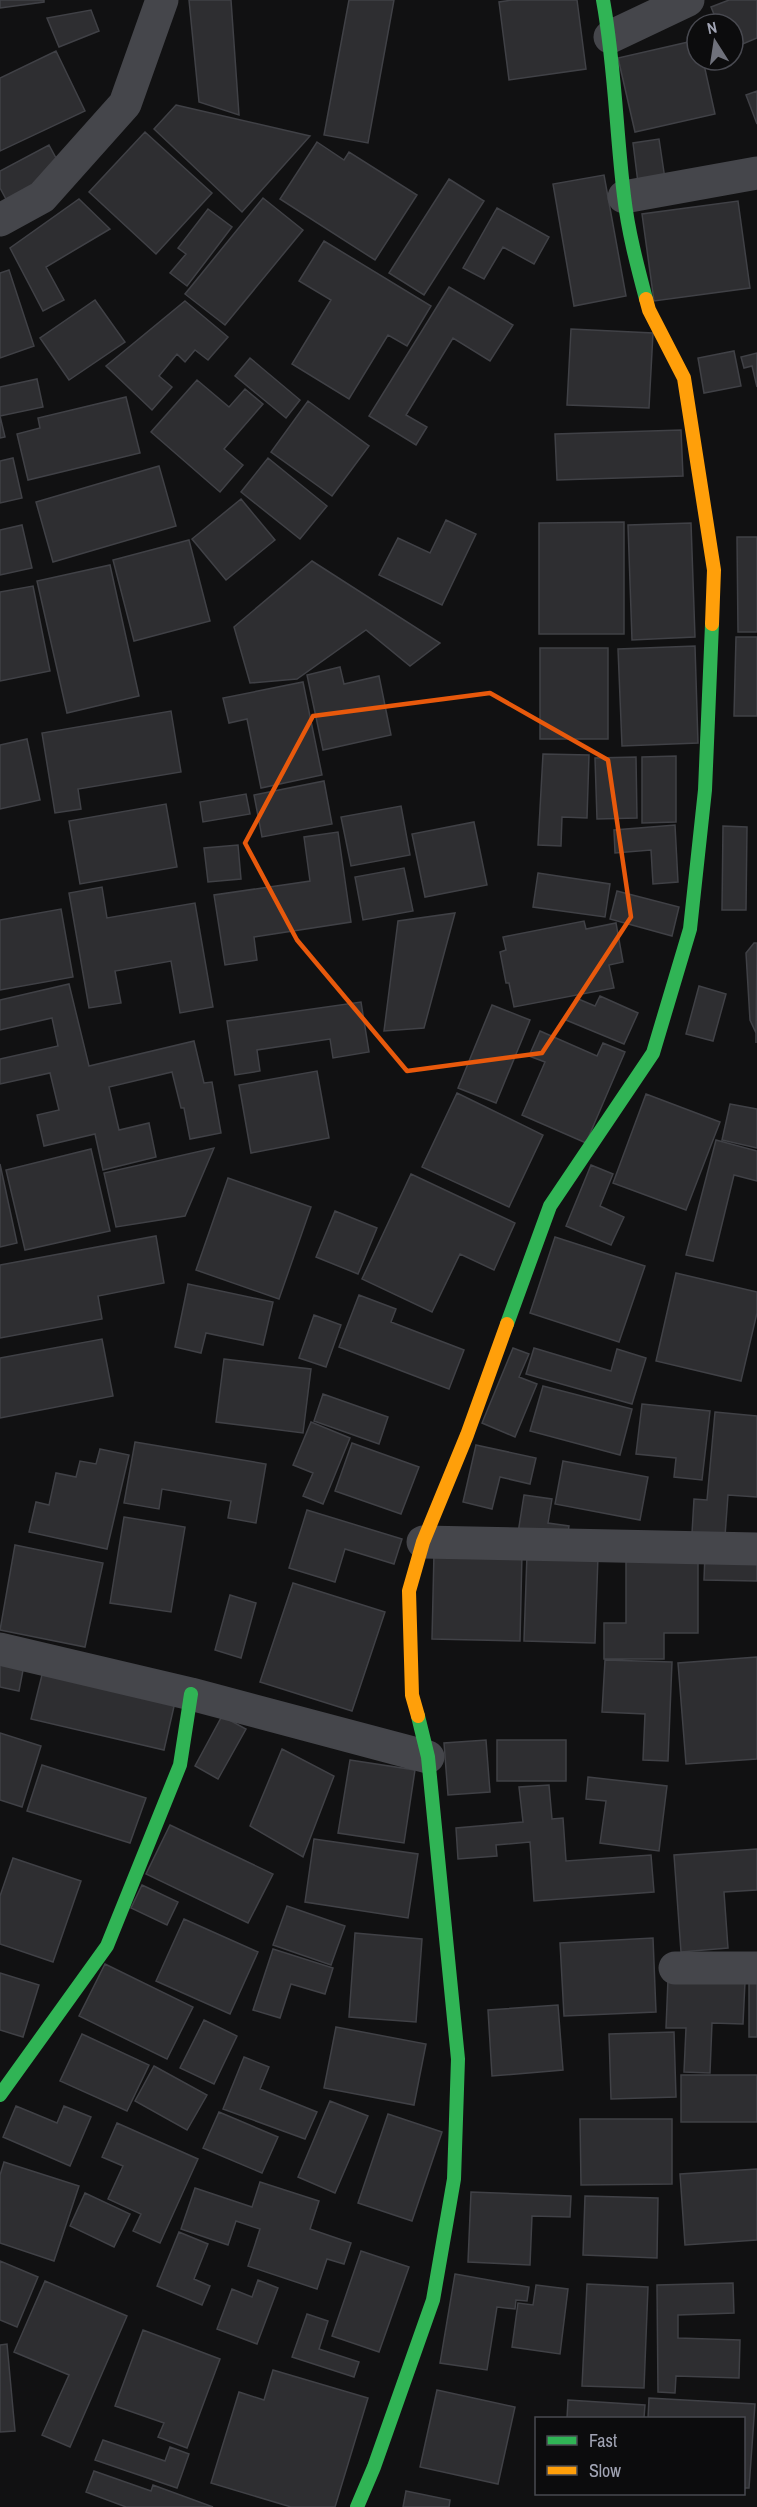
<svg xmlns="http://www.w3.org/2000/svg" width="757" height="2507" viewBox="0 0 757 2507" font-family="'Archivo Narrow',sans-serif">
	<rect width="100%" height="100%" fill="#111112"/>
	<path fill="#2e2e31" stroke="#404146" stroke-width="1.5" d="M0 0H44V2L0 8Z
		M189 0H231L239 115 199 102Z
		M349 0H394L368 143 324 135Z
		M512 0H577L586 69 509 80 499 2Z
		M729 0H757V38L733 48V24H718L711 7Z
		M91 10 99 31 59 47 47 18Z
		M697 40V60H703L715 114 635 132 618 58Z
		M56 51 85 111 0 151V78Z
		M757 91V124L746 95Z
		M176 105 310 136 242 212 154 129Z
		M145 132 212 193 156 254 89 192Z
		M659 139 665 179 638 183 633 143Z
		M317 142 344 160 349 152 417 195 375 260 280 199Z
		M49 145 63 171 7 201 0 188V171Z
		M604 175 626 296 574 306 553 184Z
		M449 179 484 201 424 295 389 273Z
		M263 198 303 230 225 325 185 294Z
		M79 199 110 229 46 267 64 300 43 311 10 248Z
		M738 201 750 288 654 301 642 214Z
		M497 208 549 237 534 264 503 247 484 279 463 268Z
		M208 209 232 227 187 286 170 273 186 254 178 248Z
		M324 241 431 306 407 346 388 335 349 399 292 364 331 300 299 281Z
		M9 270 34 346 0 358V273Z
		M449 287 513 325 490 361 453 338 406 415 427 427 416 445 369 416Z
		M95 300 125 342 69 380 40 338Z
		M185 301 228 337 208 360 195 350 185 362 177 354 159 376 172 387 152 410 106 366Z
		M571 329 653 333 649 408 567 405Z
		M734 351 741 386 704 393 698 358Z
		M757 353V387L752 366 744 368 741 357Z
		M250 358 300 400 286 418 235 376Z
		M37 379 43 407 0 416 5 437 0 438V387Z
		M197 380 229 407 245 389 263 404 224 449 243 465 220 492 151 432Z
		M126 397 140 453 28 480 17 434 40 428 38 418Z
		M308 401 369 446 332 496 271 452Z
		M681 430 683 476 557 480 555 434Z
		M13 458 22 498 0 503V461Z
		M268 458 327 506 300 539 241 492Z
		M159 466 176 526 53 562 36 502Z
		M241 499 275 540 226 580 192 539Z
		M446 520 476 534 442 605 379 575 398 538 430 553Z
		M624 522V634H539V523Z
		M691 523 695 637 632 640 628 525Z
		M22 525 32 568 0 575V530Z
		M737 537H757V632H738Z
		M189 540 210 621 134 641 113 560Z
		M312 561 440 643 410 666 366 630 297 679 250 683 234 627Z
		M110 565 139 696 67 713 37 581Z
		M33 586 50 671 0 681V592Z
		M736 637H757V716H734Z
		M695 646 698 743 622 746 618 649Z
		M540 648H608V739H540Z
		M340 667 344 684 379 676 391 735 323 750 307 675Z
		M303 682 322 775 261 788 247 719 229 723 223 698Z
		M171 711 181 772 78 789 81 809 55 813 42 733Z
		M27 739 40 800 0 809V745Z
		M543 754 589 755 587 818 562 817 561 846 538 845Z
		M676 756V822L642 823V757Z
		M636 757 637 818 597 819 595 758Z
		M324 781 332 824 262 837 254 795Z
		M246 794 250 814 203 822 200 802Z
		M166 804 177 867 80 884 69 821Z
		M401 806 410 855 351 866 341 817Z
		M474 822 487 885 425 897 412 834Z
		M675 825 678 882 653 884 651 850 615 853 614 830Z
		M723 826 747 827 746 910H722Z
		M338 832 351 922 254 937 257 960 225 965 214 895 310 881 304 837Z
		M238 845 241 879 208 882 204 848Z
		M404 868 413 911 363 920 355 877Z
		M538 873 610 884 605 917 533 907Z
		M102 887 107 918 195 903 213 1007 180 1013 171 961 115 971 121 1003 89 1008 69 893Z
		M617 891 679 907 672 936 610 919Z
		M61 909 73 977 0 990V920Z
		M455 913 424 1028 384 1031 398 921Z
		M584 921 586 929 616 923 623 962 609 965 614 988 514 1007 509 983H506L500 952 506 950 503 937Z
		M754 943H757L756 1043V1033L750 1020 746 953Z
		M69 984 89 1066 194 1041 204 1083 212 1082 221 1133 190 1139 184 1108H181L172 1072 109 1087 119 1130 149 1123 156 1157 103 1170 95 1134 44 1146 37 1115 59 1110 50 1073 0 1084V1059L58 1046 52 1018 0 1030V1000Z
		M699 986 726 994 713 1041 686 1034Z
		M600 996 638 1013 624 1044 566 1020 576 998 595 1006Z
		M361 1002 369 1052 333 1058 330 1039 257 1050 260 1071 235 1075 227 1021Z
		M492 1005 530 1020 496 1103 458 1088Z
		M540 1031 597 1056 603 1043 625 1052 586 1143 522 1115 545 1062 529 1056Z
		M317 1071 329 1138 251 1153 239 1085Z
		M457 1093 543 1135 509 1207 422 1167Z
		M646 1094 720 1122 686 1210 613 1183Z
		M730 1104 757 1109V1148L722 1140Z
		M716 1140 757 1151V1181L734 1175 713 1261 686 1255Z
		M214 1148 185 1216 116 1227 104 1173Z
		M91 1149 110 1231 25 1250 6 1170Z
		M0 1164 17 1243 0 1247Z
		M591 1165 613 1174 600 1206 624 1217 611 1245 566 1226Z
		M411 1174 515 1223 494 1270 460 1254 432 1312 362 1279Z
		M228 1178 311 1207 279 1299 196 1270Z
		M335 1211 377 1228 358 1274 316 1257Z
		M156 1236 164 1283 98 1296 102 1319 0 1338V1265Z
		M555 1237 645 1266 619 1342 530 1313Z
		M676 1273 757 1292V1313L741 1381 656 1361Z
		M188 1284 273 1302 263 1345 206 1333 201 1353 175 1347Z
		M359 1295 396 1309 391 1322 464 1350 449 1389 339 1347Z
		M314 1315 341 1325 326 1367 299 1358Z
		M102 1339 113 1396 0 1418V1358Z
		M513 1348 529 1354 519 1377 537 1384 515 1437 482 1423Z
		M534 1348 611 1371 617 1349 646 1358 632 1404 526 1374Z
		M224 1359 311 1369 303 1433 216 1422Z
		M543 1386 632 1409 620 1455 530 1431Z
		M323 1394 388 1417 379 1444 314 1421Z
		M642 1404 710 1411 702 1480 674 1477 676 1458 636 1454Z
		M715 1412 757 1416V1497L728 1495 725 1536 692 1533 694 1499 707 1500Z
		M311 1422 350 1438 323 1504 303 1496 313 1473 293 1465Z
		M135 1442 266 1464 256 1523 228 1518 231 1501 162 1489 159 1509 124 1503Z
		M352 1443 419 1467 401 1514 335 1491Z
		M476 1445 536 1458 530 1484 500 1477 492 1509 463 1502Z
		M100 1449 129 1455 107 1549 29 1532 36 1502 49 1505 56 1473 76 1477 80 1461 96 1464Z
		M563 1461 648 1477 640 1520 555 1504Z
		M524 1495 552 1499 548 1523 569 1526 567 1541 518 1533Z
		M307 1510 402 1539 394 1564 345 1549 335 1582 289 1568Z
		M124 1517 185 1527 171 1612 110 1603Z
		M15 1545 103 1563 85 1647 0 1630Z
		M434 1553 522 1554 520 1641 432 1639Z
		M527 1554 598 1556 595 1643 524 1641Z
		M705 1554 757 1555V1581L704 1580Z
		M698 1557V1633H664V1659H604V1623H626V1558Z
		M293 1583 385 1612 352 1711 260 1682Z
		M230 1595 256 1603 241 1658 215 1650Z
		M757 1657V1759L686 1764 678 1663Z
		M0 1660 24 1665 19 1691 0 1687Z
		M605 1660 672 1662 668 1761 643 1760 645 1714 602 1712Z
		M43 1671 175 1702 164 1750 31 1719Z
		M222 1716 246 1729 218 1779 195 1766Z
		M0 1733 41 1746 22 1807 0 1800Z
		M486 1740 490 1792 448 1795 444 1743Z
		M497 1740H566V1781H497Z
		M282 1749 334 1776 303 1857 250 1826Z
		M350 1760 415 1770 404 1843 338 1833Z
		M42 1765 146 1798 130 1843 27 1811Z
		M588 1777 667 1786 659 1851 600 1843 606 1801 586 1799Z
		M549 1785 552 1819 563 1818 566 1861 651 1855 654 1892 534 1901 530 1842 496 1845 497 1856 458 1859 456 1828 523 1822 519 1787Z
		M170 1825 273 1874 248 1923 146 1874Z
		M314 1839 418 1854 408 1918 305 1902Z
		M757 1849V1890L724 1892 728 1948 681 1952 674 1855Z
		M13 1858 81 1881 53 1962 0 1944V1896Z
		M142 1885 178 1902 167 1925 131 1908Z
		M287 1906 345 1926 331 1965 273 1945Z
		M184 1919 258 1952 230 2014 156 1981Z
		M355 1933 422 1939 416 2022 349 2017Z
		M653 1938 656 2012 564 2016 560 1943Z
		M273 1949 333 1968 325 1994 291 1984 280 2018 253 2010Z
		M105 1964 193 2007 167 2059 79 2016Z
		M0 1973 39 1985 23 2037 0 2030Z
		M749 1978H757V2037H749Z
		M668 1979 745 1982 743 2024 712 2023 710 2073 684 2072 686 2028H666Z
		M558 2005 563 2070 492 2076 488 2010Z
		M204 2020 237 2036 214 2084 180 2068Z
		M336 2027 426 2044 414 2105 324 2088Z
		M674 2032 676 2097 611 2099 609 2034Z
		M82 2034 149 2065 127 2111 60 2081Z
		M244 2057 269 2067 260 2089 317 2112 305 2139 223 2109Z
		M154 2066 207 2095 187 2130 135 2101Z
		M681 2075H757V2122H681Z
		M330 2101 368 2116 335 2193 298 2177Z
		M16 2106 57 2123 64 2106 91 2117 70 2166 3 2137Z
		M219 2112 278 2137 262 2173 203 2148Z
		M388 2114 442 2132 412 2221 358 2203Z
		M580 2119H672V2184L581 2185Z
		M117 2123 198 2159 160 2243 133 2231 141 2214 108 2199 123 2166 102 2157Z
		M4 2162 79 2186 54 2261 0 2243V2175Z
		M757 2169V2240L685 2245 680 2174Z
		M260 2182 319 2201 310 2229 351 2243 344 2264 327 2259 317 2289 248 2266 260 2229 236 2221 228 2245 181 2229 195 2188 252 2207Z
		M471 2192 571 2196 570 2217 532 2216 530 2265 468 2262Z
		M85 2193 130 2214 114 2247 70 2226Z
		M585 2196 658 2198 657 2258 583 2255Z
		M179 2232 208 2244 194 2279 210 2286 202 2305 157 2286Z
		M361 2251 409 2267 379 2352 332 2336Z
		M0 2261 38 2277 17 2327 0 2320Z
		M455 2274 529 2287 527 2301 516 2300 515 2309 497 2307 487 2370 440 2363Z
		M258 2280 278 2288 257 2344 217 2329 232 2289 252 2297Z
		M45 2281 127 2316 70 2447 42 2435 69 2375 14 2352Z
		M733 2283 734 2313 678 2315V2338L740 2340 739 2378 676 2376 675 2393 658 2392 657 2285Z
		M587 2284 648 2287 644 2388 582 2386Z
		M536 2285 568 2289 560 2354 512 2347 518 2303 533 2305Z
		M307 2314 328 2321 319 2349 359 2362 354 2377 292 2357Z
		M143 2330 220 2359 187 2448 158 2437 164 2423 115 2406Z
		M7 2344 15 2431 0 2432V2345Z
		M273 2370 368 2398 335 2507H291L211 2483 239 2392 264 2400Z
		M437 2390 515 2407 498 2484 420 2467Z
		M649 2398 755 2404 749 2488H744V2418H648Z
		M568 2400 645 2405 644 2418H567Z
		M103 2440 165 2461 170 2447 189 2454 177 2488 95 2460Z
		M94 2471 151 2491 153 2485 213 2507H126L86 2492Z
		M406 2491 450 2500 449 2507H403Z"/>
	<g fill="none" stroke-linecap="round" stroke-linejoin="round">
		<path stroke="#45464b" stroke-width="33" d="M610 37 688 0
			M624 197 757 173
			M0 220 42 197 125 104 162 0
			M423 1542 757 1549
			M0 1649 191 1694 428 1757
			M675 1968H757"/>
		<path stroke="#30b455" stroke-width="14" d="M603 0C615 65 616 131 624 196 628 231 637 265 646 299
			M507 1324 550 1206 653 1053 690 929 705 790 712 624
			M0 2095 107 1946 180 1765 191 1694
			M357 2507 374 2467 433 2300 454 2179 458 2059 428 1757 418 1716"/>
		<path stroke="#ff9f0a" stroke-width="14" d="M646 299 649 310 684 378 714 570 712 624
			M418 1716 412 1695 409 1591 423 1542 467 1435 507 1324"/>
	</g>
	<path fill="none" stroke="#e8590c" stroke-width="4.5" stroke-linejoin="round" d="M490 693 608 760 631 917 542 1053 407 1071 297 940 245 843 313 716Z"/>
	<rect x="535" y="2417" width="210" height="78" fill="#0c0c0d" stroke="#484950" stroke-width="1.5"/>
	<rect x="547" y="2436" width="30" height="9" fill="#30b455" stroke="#484950" stroke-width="1.5"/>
	<text x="589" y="2447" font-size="18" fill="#a1a4b4">Fast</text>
	<rect x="547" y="2466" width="30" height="9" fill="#ff9f0a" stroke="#484950" stroke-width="1.5"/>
	<text x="589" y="2477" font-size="18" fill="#a1a4b4">Slow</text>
	<g transform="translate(715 42) rotate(348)"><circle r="28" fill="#0c0c0d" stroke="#484950" stroke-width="1.5"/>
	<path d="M0-4.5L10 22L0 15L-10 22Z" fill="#6f717b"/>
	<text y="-9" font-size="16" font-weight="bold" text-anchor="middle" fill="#a1a4b4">N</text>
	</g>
</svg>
